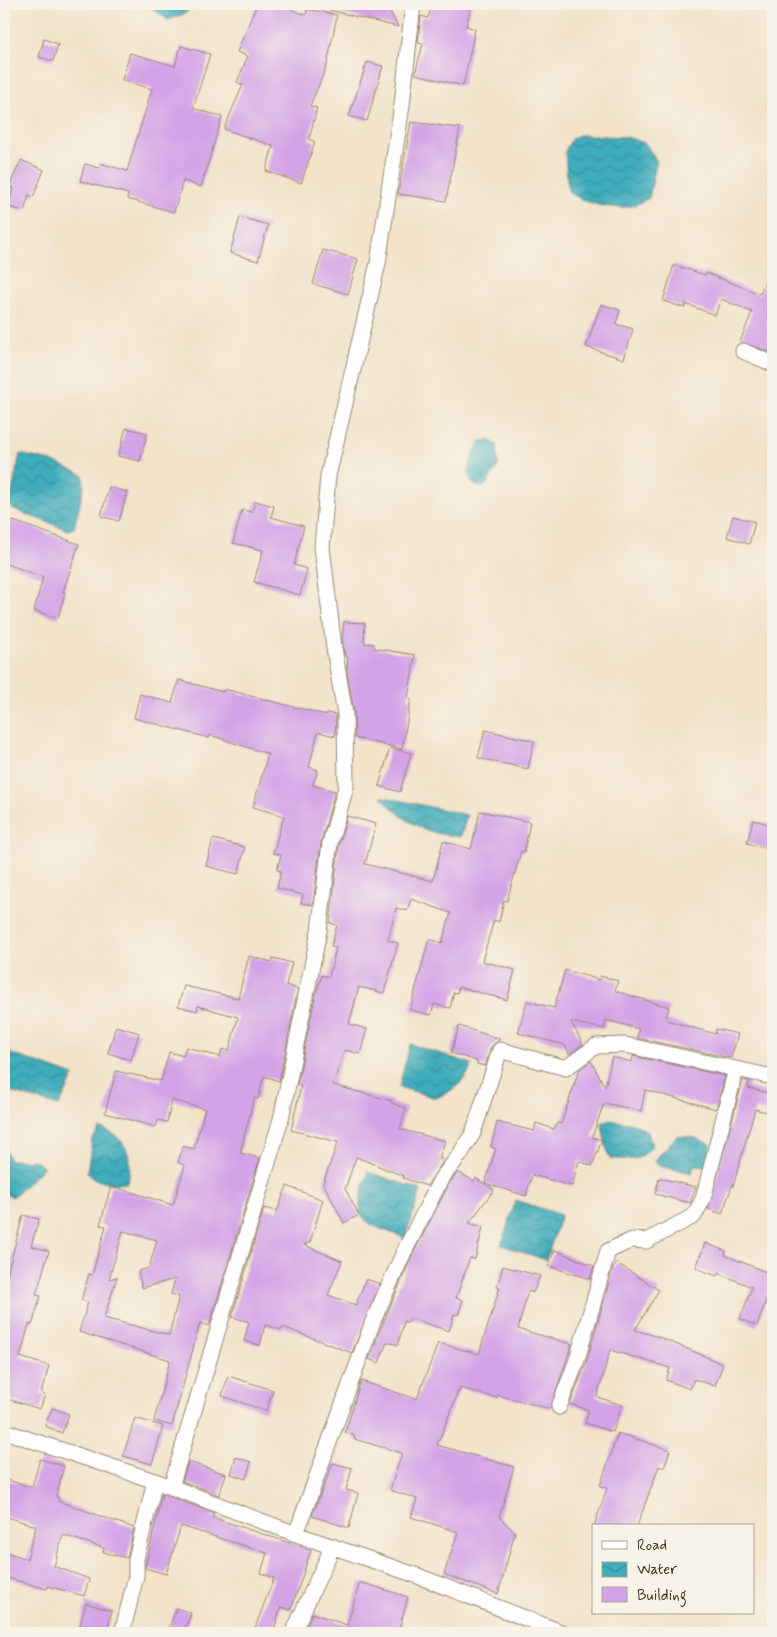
<svg xmlns="http://www.w3.org/2000/svg" width="777" height="1637" viewBox="0 0 777 1637" font-family="Mynerve,sans-serif">
	<defs>
		<pattern id="water-waves" width="16" height="10" patternUnits="userSpaceOnUse" patternTransform="scale(1.25)"><rect width="16" height="10" fill="#3eacbb"/><path d="M0 5q4-4 8 0t8 0" fill="none" stroke="#358c97"/></pattern>
	</defs>
	<rect width="100%" height="100%" fill="#f7f3e8"/>
	<filter id="ink" filterUnits="userSpaceOnUse"><feTurbulence type="fractalNoise" baseFrequency=".02" numOctaves="2"/><feDisplacementMap in="SourceGraphic" scale="10" xChannelSelector="R" yChannelSelector="G"/><feConvolveMatrix kernelMatrix="1 2 1 2 8 2 1 2 1" color-interpolation-filters="sRGB"/></filter>
	<filter id="wash" filterUnits="userSpaceOnUse"><feTurbulence type="fractalNoise" baseFrequency=".0096" numOctaves="4" result="noise"/><feDisplacementMap in="SourceGraphic" scale="20" xChannelSelector="R" yChannelSelector="G"/><feGaussianBlur stdDeviation="1.12" result="paint"/><feColorMatrix in="noise" values="0 0 0 0 0 0 0 0 0 0 0 0 0 0 0 0 0 1.4 0 .05"/><feComposite in="paint" operator="in"/></filter>
	<g filter="url(#wash)">
		<rect width="100%" height="100%" fill="#f2e3c9"/>
		<path fill="url(#water-waves)" stroke="#3c6b6c" d="M146 4H191L186 13 168 20Z
			M580 135 627 137 645 143 657 161 649 198C643 201 634 206 627 207 606 209 584 203 568 191L565 151 572 138Z
			M489 440 497 445 498 466 486 485 480 487 473 484C464 470 472 454 481 441Z
			M20 454 51 461 83 475 84 487 74 528 68 530 12 509 9 504Z
			M381 796 467 815 461 837C426 834 404 823 381 796Z
			M410 1044 472 1064C466 1082 453 1091 436 1098L399 1087Z
			M4 1051 74 1076 59 1106 4 1090Z
			M609 1120 635 1124 648 1132 652 1146C636 1165 631 1158 610 1159 607 1153 602 1128 602 1123Z
			M100 1128C126 1136 135 1158 127 1183 114 1185 94 1183 87 1172L92 1140Z
			M677 1136 696 1138 711 1145 706 1166 694 1165 692 1173 659 1166 654 1161Z
			M4 1146 10 1160 37 1161 44 1167 13 1197 4 1194Z
			M368 1172 421 1190 405 1238C360 1221 351 1222 368 1172Z
			M516 1200 561 1215 546 1260 501 1245Z"/>
		<g id="blocks">
			<path fill="#d4a3e7" fill-rule="evenodd" d="M257 4H278L306 15 307 9 337 15 327 65 310 106 317 108 309 139 315 142 301 183 266 171 273 146 224 129 243 85 237 82 248 56 237 52Z
				M330 4H386L398 27 329 10Z
				M432 4H472L466 26 475 29 463 86 415 74 423 44 418 43 421 16 428 18Z
				M44 39 58 44 53 61 39 57Z
				M181 46 210 54 193 108 222 117 201 187 183 181 174 212 127 199 128 194 80 181 85 164 99 168 100 163 127 171 152 89 122 80 130 53 175 66Z
				M367 62 383 66 367 121 349 116Z
				M411 122 460 128 446 201 398 194Z
				M21 160 44 170 33 197 29 195 24 211 8 207 13 188 9 187Z
				M240 217 268 225 258 261 230 253Z
				M323 250 358 259 348 294 313 284Z
				M773 263V343L770 352 740 342 752 312 721 299 715 315 686 304 685 308 663 301 674 265 705 275 706 273 760 294Z
				M601 304 620 310 616 324 633 329 624 359 586 347Z
				M126 428 147 433 140 461 118 456Z
				M109 487 127 492 119 521 101 516Z
				M255 501 274 506 271 517 304 526 294 565 307 569 300 595 254 582 263 550 233 543 242 510 252 512Z
				M733 516 755 522 749 544 727 537Z
				M10 520 79 544 63 592H65L58 618 34 611 43 577 4 563V538Z
				M344 622 365 623 364 643 374 644V648L415 655 408 698 411 699 402 749 355 738 354 712 347 670 348 657 345 656 342 640Z
				M179 680 223 692 224 689 326 715 327 713 336 715 335 736 318 732 309 767 318 770 313 785 335 791 321 842 313 905 301 903 303 895 277 888 281 871 277 870 281 855 273 853 284 816 253 807 268 754 210 735 209 738 134 718 140 694 172 703Z
				M485 730 534 741 528 769 478 758Z
				M390 748 411 753 400 792 379 786Z
				M480 811 530 822 524 852 521 851 507 901 504 900 499 922 494 920 482 961 515 970 507 1000 459 987 457 993 454 992 450 1008 434 1004 431 1015 410 1010 429 939 442 943 451 913 411 899 407 911 396 908 388 940 398 943 384 993 359 987 349 1024 367 1029 360 1054 345 1050 343 1054 333 1085 392 1101 391 1103 406 1108 400 1129 445 1141 439 1158 444 1160 427 1186 403 1178 404 1176 356 1157 345 1189 359 1215 344 1223 323 1183 338 1142 291 1130 301 1086 297 1085 316 993 322 975 329 977 336 948 331 946 337 925 330 923 339 845 347 816 376 824 365 864 433 881 443 841 471 849Z
				M753 820 773 825V850L747 843Z
				M213 839 245 847 238 874 206 866Z
				M249 956 272 962 273 958 292 963 286 985 298 989 279 1081 264 1076 258 1099 254 1098 240 1153 260 1158 209 1326 200 1323 172 1426 154 1421 170 1360 79 1332 88 1302 81 1300 89 1274 92 1275 106 1226 100 1225 111 1186 173 1205 185 1165 178 1163 183 1146 194 1149 205 1109 172 1100 167 1122 158 1120 156 1127 105 1113 116 1071 161 1081 169 1052 183 1056 186 1047 220 1057 222 1049 229 1051 238 1017 198 1006 197 1011 178 1006 184 986 238 998ZM123 1231 157 1240 149 1268 138 1271 142 1288 175 1279 171 1294 179 1296 169 1335 104 1318 117 1277 109 1279Z
				M565 970 600 980V976L618 981 615 991 669 1007 666 1020 715 1034 716 1029 738 1034 731 1058 637 1038 639 1029 606 1020 604 1029 571 1022 583 1044 569 1054 565 1045 518 1033 527 1001 554 1008Z
				M116 1026 139 1033 131 1060 108 1053Z
				M459 1026 500 1039 491 1047 485 1066 477 1064V1061L451 1053Z
				M633 1056 725 1076 716 1109 645 1090 641 1111 604 1103 592 1137 602 1140 592 1166 579 1161 572 1186 532 1175 526 1196 485 1183 496 1149 491 1147 497 1122 534 1131 536 1123 554 1129 557 1123 561 1124 579 1070 591 1061 605 1087 612 1057 632 1062Z
				M743 1080 749 1081 748 1088 773 1094V1114L755 1109 733 1186H732L722 1214 708 1209Z
				M458 1172 474 1181 476 1178 494 1190 469 1223 483 1227 475 1259 470 1258 456 1298 463 1300 458 1315 454 1314 449 1331 410 1318 408 1323 404 1321 398 1345 387 1342 379 1363 369 1359 382 1325 412 1256 449 1184Z
				M659 1178 696 1187 690 1203 655 1194Z
				M287 1186 323 1200 310 1242 304 1245 342 1261 328 1295 356 1305 366 1279 380 1284 352 1353 283 1327 282 1330 265 1325 260 1345 244 1341 249 1322 232 1317 264 1208 277 1211Z
				M23 1215 39 1219 31 1246 49 1251 36 1295 41 1296 32 1325 29 1324 20 1357 49 1366 41 1393 45 1395 40 1409 4 1398V1286Z
				M705 1243 726 1251 725 1255 773 1275V1281L757 1326 740 1319 752 1287 718 1273 717 1276 696 1268Z
				M555 1250 594 1266 590 1279 548 1266Z
				M617 1263 659 1290 635 1330 659 1337 723 1364 715 1386 694 1379 690 1389 666 1380 670 1368 610 1350 597 1397 622 1405 613 1432 585 1423 589 1410 570 1404 586 1363 613 1268Z
				M503 1266 540 1276 533 1293 528 1291 518 1329 572 1344 550 1409 498 1395 497 1398 460 1388 437 1445 514 1467 499 1517 515 1532 498 1594 444 1574 458 1532 411 1517 417 1499 390 1490 402 1453 354 1439 355 1436 345 1432 361 1381 417 1399 438 1343 479 1354 500 1287H497Z
				M228 1376 273 1390 266 1411 222 1396Z
				M52 1408 69 1414 62 1433 45 1426Z
				M135 1418 163 1426 152 1464 123 1456Z
				M618 1433 670 1450 664 1468 659 1466 637 1526H594L607 1488 600 1486Z
				M236 1457 251 1462 246 1479 231 1474Z
				M40 1459 64 1466 56 1497 59 1498 58 1501 134 1528 127 1558 103 1552 104 1548 63 1535 54 1566 89 1579 84 1596 48 1586 47 1589 4 1577V1551L27 1559 36 1526 4 1516V1479L32 1487Z
				M188 1462 226 1474 219 1495 182 1481Z
				M333 1463 352 1468 346 1490 358 1493 349 1528 312 1516Z
				M162 1494 214 1513 212 1517 226 1522 311 1550 291 1610 281 1607 273 1633H253L274 1578 261 1573 267 1553 181 1526 166 1574 145 1568Z
				M360 1582 408 1597 398 1633H304L312 1613 347 1625Z
				M86 1603 112 1611 106 1633H78Z
				M176 1608 191 1613 184 1633 169 1629Z"/>
		</g>
	</g>
	<g filter="url(#ink)">
		<use href="#blocks" fill-opacity="0" stroke="#968674" stroke-width="1"/>
		<g fill="none" stroke-linecap="round" stroke-linejoin="round">
			<g stroke="#968674" stroke-width="17">
				<path id="street" d="M743 351 773 364
					M559 1407 577 1360 608 1251 632 1240 646 1241 694 1216 703 1199 736 1069
					M4 1431 155 1481 296 1534 418 1576 563 1633
					M171 1487 281 1119 319 931 330 843 346 787 345 714 334 648 322 547 328 476 378 263 402 105 413 4
					M296 1534 373 1321 404 1252 441 1179 459 1156 473 1133 500 1050 566 1068 596 1046 625 1045 773 1077
					M122 1633 136 1576V1559L155 1481
					M293 1633 333 1546"/>
			</g>
			<use href="#street" stroke="#fff" stroke-width="15"/>
		</g>
	</g>
	<rect width="777" height="1637" fill="none" stroke="#f7f3e8" stroke-width="20"/>
	<rect x="592" y="1524" width="162" height="90" fill="#f7f3e8" stroke="#aca397"/>
	<rect x="602" y="1541" width="25" height="8" fill="#ffffff" stroke="#aca397"/>
	<text x="637" y="1550" font-size="15" fill="#3b2a1e">Road</text>
	<rect x="602" y="1562" width="25" height="15" fill="url(#water-waves)" stroke="#aca397"/>
	<text x="637" y="1574" font-size="15" fill="#3b2a1e">Water</text>
	<rect x="602" y="1587" width="25" height="15" fill="#d4a3e7" stroke="#aca397"/>
	<text x="637" y="1600" font-size="15" fill="#3b2a1e">Building</text>
</svg>
